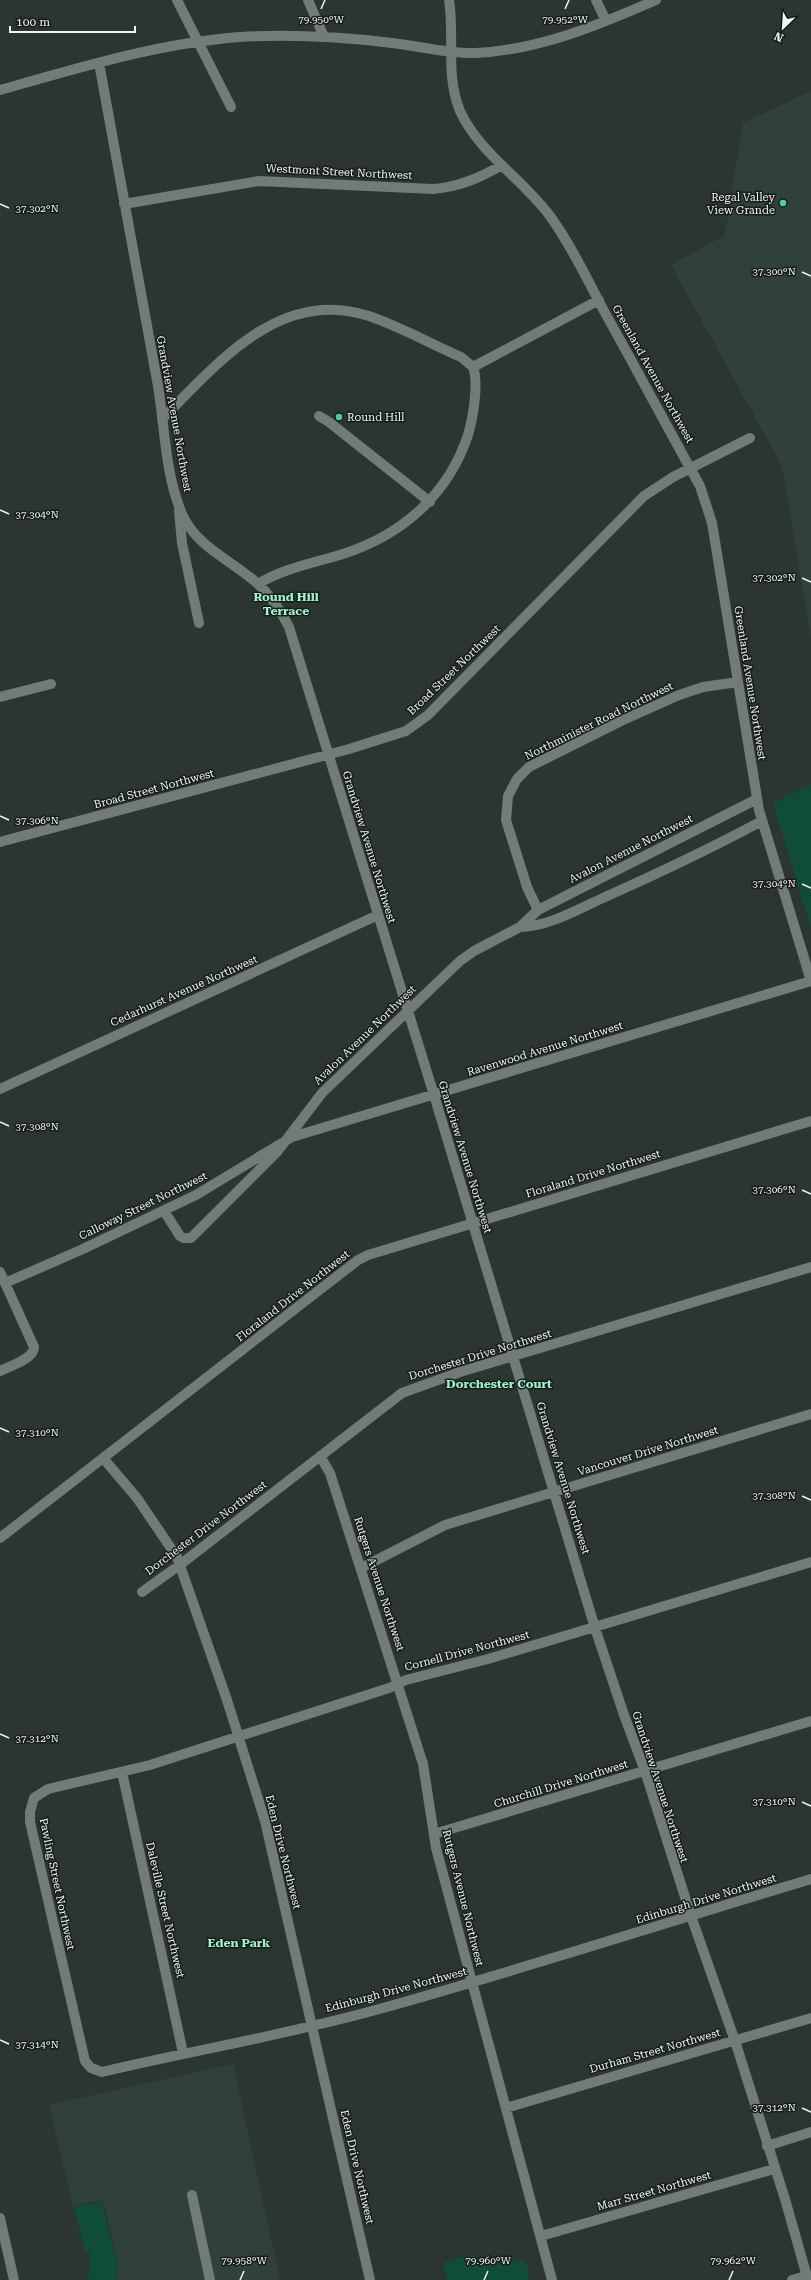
<svg xmlns="http://www.w3.org/2000/svg" width="811" height="2280" viewBox="0 0 811 2280" font-family="'Roboto Serif',serif">
	<rect width="100%" height="100%" fill="#2c3631"/>
	<path fill="#304139" d="M811 91V637L782 466 671 265 725 235 743 123Z
		M233 2064 280 2280H117L118 2262 103 2200 73 2206 49 2105Z"/>
	<path fill="#104d36" d="M811 784V928L773 803Z
		M102 2202 117 2263 116 2280H88L90 2252H85L74 2207Z
		M469 2256C481 2256 493 2267 502 2265 511 2264 514 2258 523 2261L528 2266 529 2280H447L443 2262Z"/>
	<g fill="none" stroke-linecap="round" stroke-linejoin="round">
		<path stroke="#717c77" stroke-width="10" d="M177 0 231 107
			M308 0 324 37
			M449 0C455 37 445 75 460 111 479 153 523 179 550 216 571 245 587 279 604 311 633 363 661 415 690 468L700 486 712 523 759 810 811 981
			M596 0 606 21
			M99 63C118 171 139 278 158 386 165 428 165 474 182 514 197 548 232 560 258 584 271 596 281 611 289 627L434 1095 595 1628 624 1715 645 1771 691 1916 735 2041 785 2199 808 2280
			M0 90C78 68 159 43 240 37 291 34 342 37 392 43 420 46 448 54 476 53 539 50 599 25 656 0
			M124 204 259 181 433 189C459 187 480 178 502 165
			M473 367 599 300
			M319 416 329 422 430 502
			M162 419C218 363 280 287 369 316 401 327 431 344 461 357L473 367C479 383 473 418 468 435 448 495 402 535 343 554 314 563 284 568 258 584
			M179 511 182 543 199 623
			M0 697 51 684
			M0 842 349 749 406 731 428 715 644 496 673 477 750 438
			M538 910 527 887 506 820 508 796 517 779 529 767 621 721 679 695 703 687 738 682
			M520 927C548 927 578 909 603 898 657 874 710 849 762 821
			M0 1089 378 915
			M164 1211 180 1236 184 1238H191L277 1152 322 1093 460 961 474 951 520 927 538 910 757 799
			M0 1272 34 1347C34 1359 10 1366 0 1371
			M5 1283 83 1249 196 1195 292 1137 811 981
			M320 1456 330 1473 423 1764 436 1848 552 2280
			M103 1458 137 1498 177 1557 227 1700 265 1821 370 2280
			M0 1538 358 1260 368 1255 811 1121
			M811 1562 488 1659 406 1680 389 1688 150 1765 48 1789 34 1798 30 1812V1822L85 2061 91 2068 102 2072C195 2050 291 2034 383 2008 526 1968 668 1922 811 1879
			M361 1568 445 1525 811 1414
			M142 1592 181 1564 402 1393 460 1372 811 1267
			M122 1772 183 2053
			M434 1834 811 1721
			M506 2108 811 2018
			M767 2146 811 2132
			M192 2195 210 2280
			M0 2218 14 2280
			M541 2236 774 2169
			M792 2280 806 2276"/>
	</g>
	<path fill="none" stroke="#eff6f2" stroke-width="1.5" d="M321 9 325 0M565 9 569 0M0 204 9 208M802 272 811 276M0 510 9 514M802 578 811 582M0 816 9 820M802 884 811 888M0 1122 9 1126M802 1190 811 1194M0 1428 9 1432M802 1496 811 1500M0 1734 9 1738M802 1802 811 1806M0 2040 9 2044M802 2108 811 2112M240 2280 244 2271M484 2280 488 2271M729 2280 733 2271"/>
	<g fill="#46d49e" stroke="#171c1a" stroke-width="1.5">
		<circle cx="783" cy="203" r="4"/>
		<circle cx="339" cy="417" r="4"/>
	</g>
	<g text-anchor="middle" dominant-baseline="central" stroke-width="3" stroke-linejoin="round" paint-order="stroke">
		<g font-size="11" fill="#eff6f2" stroke="#171c1a">
			<text transform="translate(339 172) rotate(3)">Westmont Street Northwest</text>
			<text transform="translate(653 374) rotate(61)">Greenland Avenue Northwest</text>
			<text transform="translate(174 414) rotate(80)">Grandview Avenue Northwest</text>
			<text transform="translate(454 670) rotate(-44)">Broad Street Northwest</text>
			<text transform="translate(750 683) rotate(81)">Greenland Avenue Northwest</text>
			<text transform="translate(599 721) rotate(-26)">Northminister Road Northwest</text>
			<text transform="translate(154 789) rotate(-15)">Broad Street Northwest</text>
			<text transform="translate(369 847) rotate(73)">Grandview Avenue Northwest</text>
			<text transform="translate(631 849) rotate(-27)">Avalon Avenue Northwest</text>
			<text transform="translate(184 991) rotate(-24)">Cedarhurst Avenue Northwest</text>
			<text transform="translate(365 1035) rotate(-44)">Avalon Avenue Northwest</text>
			<text transform="translate(545 1049) rotate(-17)">Ravenwood Avenue Northwest</text>
			<text transform="translate(465 1157) rotate(73)">Grandview Avenue Northwest</text>
			<text transform="translate(593 1174) rotate(-17)">Floraland Drive Northwest</text>
			<text transform="translate(143 1206) rotate(-26)">Calloway Street Northwest</text>
			<text transform="translate(293 1296) rotate(-38)">Floraland Drive Northwest</text>
			<text transform="translate(480 1355) rotate(-17)">Dorchester Drive Northwest</text>
			<text transform="translate(648 1451) rotate(-17)">Vancouver Drive Northwest</text>
			<text transform="translate(563 1478) rotate(73)">Grandview Avenue Northwest</text>
			<text transform="translate(206 1528) rotate(-37)">Dorchester Drive Northwest</text>
			<text transform="translate(379 1584) rotate(72)">Rutgers Avenue Northwest</text>
			<text transform="translate(467 1651) rotate(-15)">Cornell Drive Northwest</text>
			<text transform="translate(561 1784) rotate(-17)">Churchill Drive Northwest</text>
			<text transform="translate(660 1787) rotate(72)">Grandview Avenue Northwest</text>
			<text transform="translate(283 1852) rotate(76)">Eden Drive Northwest</text>
			<text transform="translate(57 1884) rotate(78)">Pawling Street Northwest</text>
			<text transform="translate(463 1898) rotate(76)">Rutgers Avenue Northwest</text>
			<text transform="translate(706 1899) rotate(-17)">Edinburgh Drive Northwest</text>
			<text transform="translate(165 1910) rotate(77)">Daleville Street Northwest</text>
			<text transform="translate(396 1990) rotate(-15)">Edinburgh Drive Northwest</text>
			<text transform="translate(655 2051) rotate(-16)">Durham Street Northwest</text>
			<text transform="translate(357 2167) rotate(77)">Eden Drive Northwest</text>
			<text transform="translate(654 2191) rotate(-16)">Marr Street Northwest</text>
		</g>
		<g font-size="11" fill="#eff6f2" stroke="#171c1a" text-anchor="end">
			<text x="775" y="197">Regal Valley<tspan x="775" dy="13">View Grande</tspan></text>
			<text x="347" y="417" text-anchor="start">Round Hill</text>
		</g>
		<g font-size="12" font-weight="bold" fill="#9cf2cb" stroke="#171c1a">
			<text x="286" y="597">Round Hill<tspan x="286" dy="14">Terrace</tspan></text>
			<text x="499" y="1384">Dorchester Court</text>
			<text x="239" y="1943">Eden Park</text>
		</g>
	</g>
	<g font-size="10" text-anchor="middle" fill="#eff6f2" stroke="#171c1a" stroke-width="3" stroke-linejoin="round" paint-order="stroke">
		<text x="321" y="23">79.950°W</text>
		<text x="565" y="23">79.952°W</text>
		<text x="37" y="212">37.302°N</text>
		<text x="774" y="275">37.300°N</text>
		<text x="37" y="518">37.304°N</text>
		<text x="774" y="581">37.302°N</text>
		<text x="37" y="824">37.306°N</text>
		<text x="774" y="887">37.304°N</text>
		<text x="37" y="1130">37.308°N</text>
		<text x="774" y="1193">37.306°N</text>
		<text x="37" y="1436">37.310°N</text>
		<text x="774" y="1499">37.308°N</text>
		<text x="37" y="1742">37.312°N</text>
		<text x="774" y="1805">37.310°N</text>
		<text x="37" y="2048">37.314°N</text>
		<text x="774" y="2111">37.312°N</text>
		<text x="244" y="2264">79.958°W</text>
		<text x="488" y="2264">79.960°W</text>
		<text x="733" y="2264">79.962°W</text>
	</g>
	<g transform="translate(783 28) rotate(205)" stroke="#171c1a" stroke-width="3" paint-order="stroke">
	<path d="M0-3L7 15L0 10L-7 15Z" fill="#eff6f2"/>
	<text y="-6" font-size="11" font-weight="bold" text-anchor="middle" fill="#eff6f2">N</text>
	</g>
	<path d="M10 26v6h125v-6" fill="none" stroke="#eff6f2" stroke-width="2"/>
	<text x="16" y="26" font-size="12" fill="#eff6f2" stroke="#171c1a" stroke-width="3" paint-order="stroke">100 m</text>
</svg>
